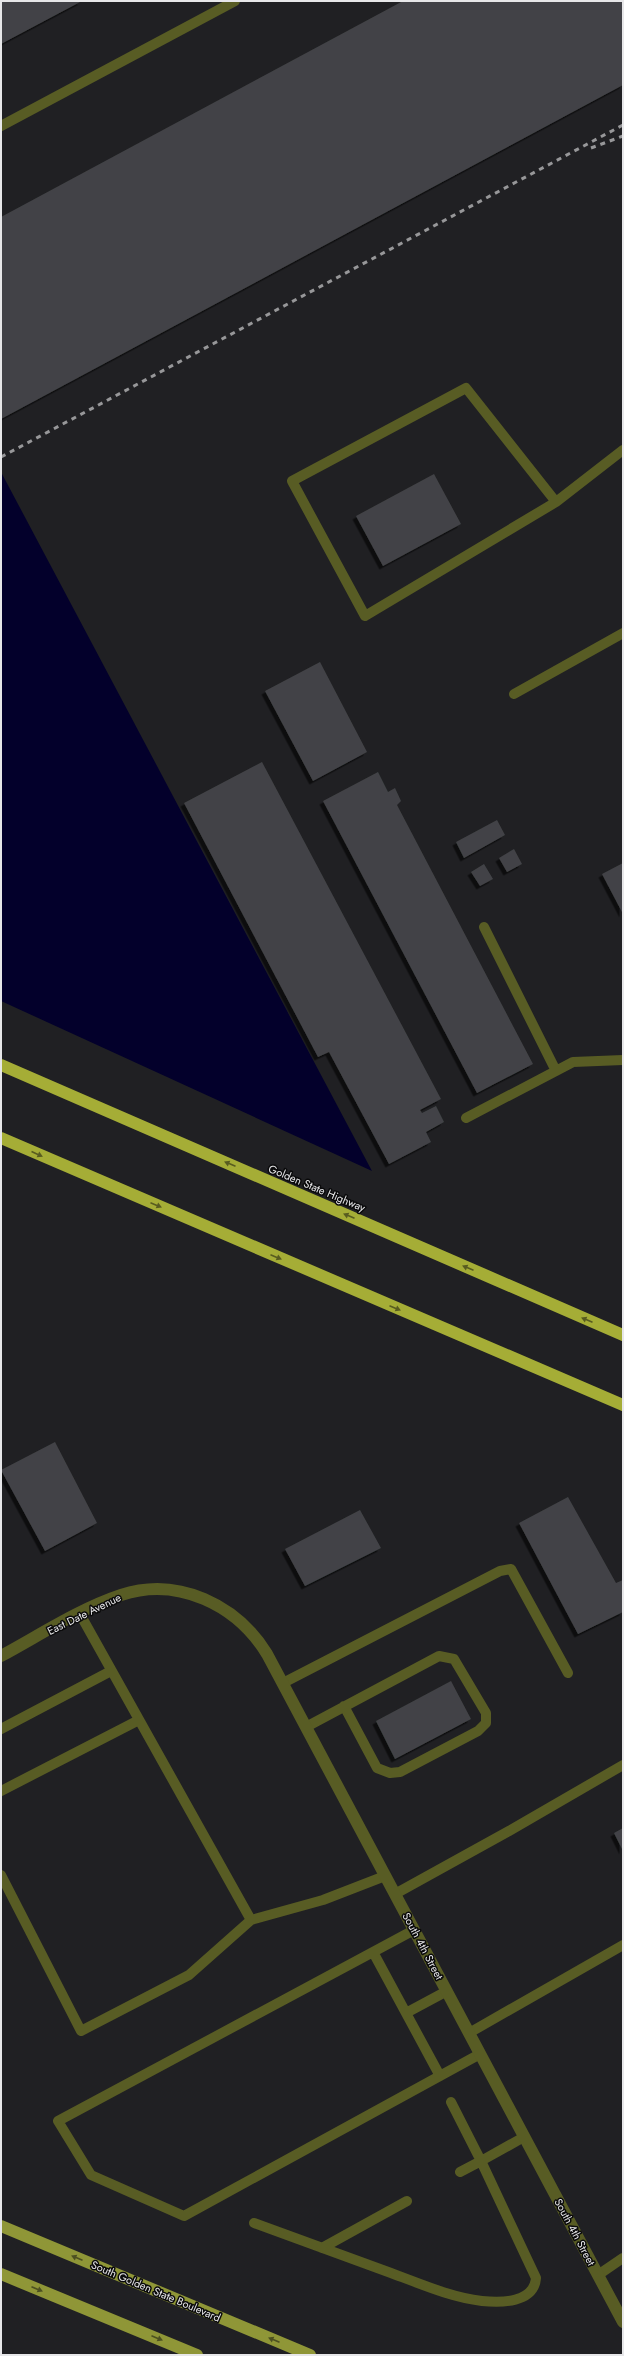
<svg xmlns="http://www.w3.org/2000/svg" width="624" height="2356" viewBox="0 0 624 2356" font-family="Jost,sans-serif">
	<defs>
		<filter id="shadow"><feDropShadow dx="-3.5" dy="3.5" stdDeviation="0" flood-color="#0009"/></filter>
	</defs>
	<rect width="100%" height="100%" fill="#202023"/>
	<path fill="#03002b" d="M1 472 372 1171 1 1001Z"/>
	<path fill="#424346" filter="url(#shadow)" d="M1 1H82L1 44Z
		M403 1H623V85L1 419V217Z
		M434 474 461 524 383 566 356 516Z
		M320 662 367 752 313 781 265 691Z
		M262 762 441 1099 420 1110 422 1113 436 1106 444 1122 426 1132 431 1142 389 1164 329 1052 318 1057 184 803Z
		M378 772 388 792 395 788 401 801 397 805 533 1064 477 1093 323 801Z
		M497 820 505 835 464 858 456 842Z
		M514 849 522 864 507 872 499 858Z
		M623 863V914L602 874Z
		M484 864 493 879 480 886 471 872Z
		M55 1442 97 1523 45 1551 1 1470Z
		M568 1497 616 1583 623 1580V1612L578 1634 519 1523Z
		M360 1510 381 1548 305 1586 285 1549Z
		M451 1681 471 1719 395 1759 376 1721Z
		M623 1828V1851L614 1833Z"/>
	<g fill="none" stroke-linecap="round" stroke-linejoin="round">
		<path stroke="#585c24" stroke-width="10" d="M1 126 235 1
			M556 502 466 388 292 481 365 616 556 502 623 450
			M514 694 623 633
			M484 927 556 1071
			M466 1118 573 1062 623 1060
			M80 1614 251 1920
			M283 1683 500 1571 511 1569 568 1673
			M306 1727 439 1656 454 1659 486 1713V1723L478 1731 400 1772 390 1773 377 1768 344 1706
			M1 1729 111 1671
			M1 1791 139 1720
			M1 1875 81 2031 189 1975 251 1920 323 1900 385 1876
			M395 1894 509 1831 623 1765
			M414 1930 58 2121 91 2175 184 2216 480 2054
			M373 1952 440 2076
			M406 2013 447 1991
			M469 2033 623 1945
			M451 2102 481 2161 460 2172
			M254 2223C300 2240 346 2257 391 2273 421 2284 450 2297 482 2301 501 2303 534 2303 536 2278L481 2161 524 2137
			M322 2248 407 2201
			M598 2275 623 2258"/>
		<path stroke="#585c24" stroke-width="12" d="M1 1656C40 1635 79 1609 121 1595 178 1576 237 1605 267 1654L623 2322"/>
		<path stroke="#8f9637" stroke-width="12" d="M1 2226 310 2355
			M1 2274 197 2355"/>
		<path stroke="#a5ad36" stroke-width="12" d="M1 1065 623 1335
			M1 1138 623 1405"/>
		<path stroke="#979799" stroke-width="3" stroke-dasharray="5 5" stroke-linecap="butt" d="M591 148 623 136
			M1 457 623 125"/>
	</g>
	<defs><path id="oneway-solid" d="M-6-.8H1V-3.2L6.5 0L1 3.2V.8H-6Z"/></defs>
	<g fill="#585c20">
		<use href="#oneway-solid" transform="translate(37 1154) rotate(24)"/>
		<use href="#oneway-solid" transform="translate(230 1164) rotate(-157)"/>
		<use href="#oneway-solid" transform="translate(156 1205) rotate(23)"/>
		<use href="#oneway-solid" transform="translate(349 1216) rotate(-157)"/>
		<use href="#oneway-solid" transform="translate(276 1257) rotate(23)"/>
		<use href="#oneway-solid" transform="translate(468 1268) rotate(-157)"/>
		<use href="#oneway-solid" transform="translate(395 1308) rotate(23)"/>
		<use href="#oneway-solid" transform="translate(587 1320) rotate(-157)"/>
	</g>
	<g fill="#4c5021">
		<use href="#oneway-solid" transform="translate(77 2258) rotate(-157)"/>
		<use href="#oneway-solid" transform="translate(37 2289) rotate(23)"/>
		<use href="#oneway-solid" transform="translate(157 2338) rotate(23)"/>
		<use href="#oneway-solid" transform="translate(274 2340) rotate(-157)"/>
	</g>
	<g text-anchor="middle" dominant-baseline="central" stroke-width="3" stroke-linejoin="round" paint-order="stroke">
		<g font-size="11" fill="#e7e7e9" stroke="#0a0a0b">
			<text transform="translate(317 1188) rotate(23)">Golden State Highway</text>
			<text transform="translate(84 1614) rotate(-26)">East Date Avenue</text>
			<text transform="translate(423 1946) rotate(62)">South 4th Street</text>
			<text transform="translate(575 2232) rotate(62)">South 4th Street</text>
			<text transform="translate(156 2291) rotate(23)">South Golden State Boulevard</text>
		</g>
	</g>
	<rect width="624" height="2356" fill="none" stroke="#e7e7e9" stroke-width="4"/>
</svg>
